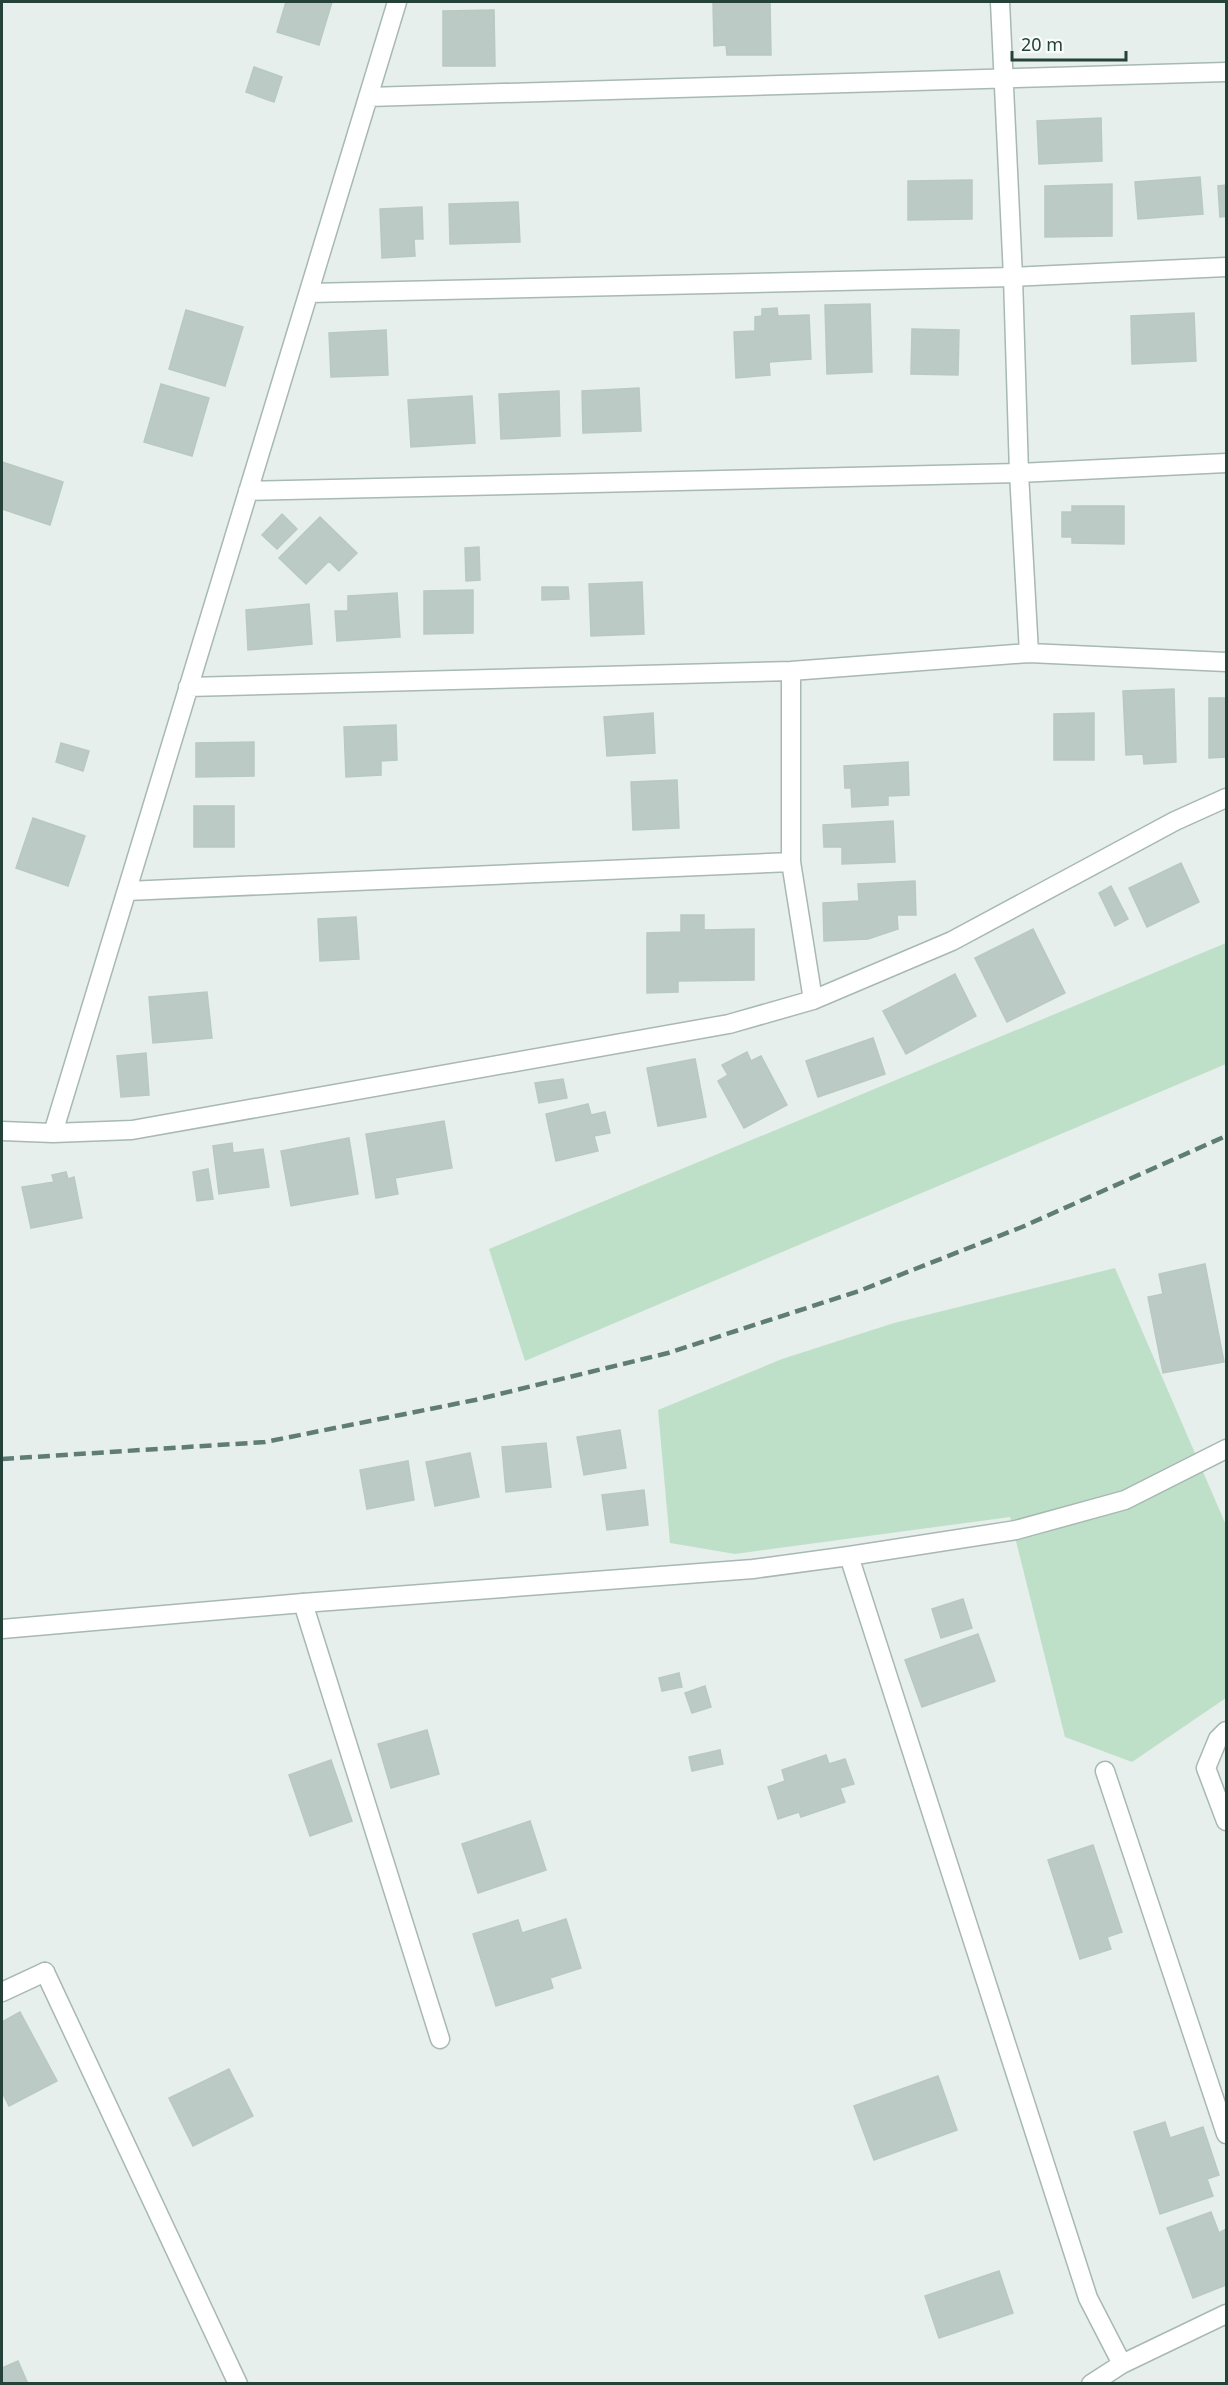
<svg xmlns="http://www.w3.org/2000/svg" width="1228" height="2385" viewBox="0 0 1228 2385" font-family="'Noto Sans',sans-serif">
	<rect width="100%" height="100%" fill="#e6efeb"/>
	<path fill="#bfe0c8" d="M1226 943V1064L525 1361 489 1249Z
		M1115 1268 1226 1525V1698L1132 1762 1065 1737 1010 1517 735 1554 670 1543 658 1410 782 1359 894 1323Z"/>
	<path fill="#bbcac4" stroke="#b8c9c2" stroke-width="1.5" d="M286 2H332L319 45 277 32Z
		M713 2H770L771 55H727L726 45 714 46Z
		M494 10 495 66H443V11Z
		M254 67 282 77 274 102 246 92Z
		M1101 118 1102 161 1039 164 1037 121Z
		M1200 177 1203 214 1138 219 1135 182Z
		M972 180V219L908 220V181Z
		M1112 184V236L1045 237V186Z
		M1226 185V216L1220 217 1218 186Z
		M518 202 520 242 450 244 449 204Z
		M422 207 423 239H414L415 256 382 258 380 209Z
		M870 304 872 372 827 374 825 305Z
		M777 308 778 316 809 315 811 359 769 362 770 375 736 378 734 332 755 331V317L762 316V309Z
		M186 310 243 327 225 386 169 369Z
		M1194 313 1196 361 1132 364 1131 316Z
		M912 329 959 330 958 375 911 374Z
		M386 330 388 375 331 377 329 333Z
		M161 384 209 398 192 456 144 442Z
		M639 388 641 431 583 433 582 391Z
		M559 391 560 436 501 439 499 394Z
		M472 396 475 443 411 447 408 400Z
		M2 462 63 482 50 525 2 509Z
		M1072 506H1124V544L1072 543V537H1062V512H1072Z
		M282 514 297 529 277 549 262 535Z
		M320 517 357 553 339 571 329 561 306 584 279 558Z
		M479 547 480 580 466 581 465 548Z
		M642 582 644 634 591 636 589 584Z
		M542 587H568L569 599 542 600Z
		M473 590V633L424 634V591Z
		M397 593 400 637 337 641 335 611H348V596Z
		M309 604 312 644 248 650 246 610Z
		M1174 689 1176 762 1144 764 1143 754 1126 755 1123 691Z
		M1209 698H1226V757L1209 758Z
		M653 713 655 753 607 756 604 717Z
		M1094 713V760H1054V714Z
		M396 725 397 760 381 761V775L346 777 344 727Z
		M254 742V776L196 777V743Z
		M61 743 89 751 83 771 56 762Z
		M908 762 909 795 888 796V805L852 807 851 788H845L844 766Z
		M677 780 679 828 633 830 631 782Z
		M194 806H234V847H194Z
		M33 818 85 836 68 886 16 868Z
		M893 821 895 862 842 864V847H824L823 825Z
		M1181 863 1199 902 1147 927 1129 888Z
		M915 881 916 915H897L898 929 868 939 824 941 823 903 859 901 858 884Z
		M1111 886 1128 919 1115 926 1099 893Z
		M681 915H704V930L754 929V980L678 981V992L647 993V933L681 932Z
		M356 917 359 959 320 961 318 919Z
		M1033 929 1065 993 1007 1022 975 958Z
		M955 974 976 1016 906 1054 883 1011Z
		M207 992 212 1038 153 1043 149 997Z
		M873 1038 885 1074 818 1097 806 1061Z
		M747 1052 751 1061 761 1056 787 1105 744 1128 718 1081 728 1075 722 1065Z
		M146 1053 149 1095 121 1097 117 1056Z
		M695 1059 706 1117 658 1126 647 1068Z
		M563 1079 567 1098 539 1103 535 1083Z
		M588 1104 591 1115 605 1112 610 1133 594 1136 598 1151 556 1161 546 1114Z
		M444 1121 452 1168 395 1178 398 1194 376 1198 366 1134Z
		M349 1138 358 1194 291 1206 281 1151Z
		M232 1143 233 1153 263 1149 269 1187 219 1194 213 1146Z
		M208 1169 213 1199 197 1201 193 1172Z
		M66 1172 68 1179 74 1177 82 1218 31 1228 22 1187 54 1182 52 1175Z
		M1205 1264 1224 1362 1163 1373 1148 1297 1163 1294 1159 1274Z
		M620 1430 626 1468 584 1475 577 1437Z
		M546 1443 551 1487 506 1492 502 1447Z
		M470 1453 479 1497 435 1506 426 1462Z
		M408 1461 414 1500 367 1509 360 1470Z
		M644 1490 648 1525 607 1530 602 1495Z
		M963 1599 972 1628 941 1638 932 1609Z
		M978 1634 995 1681 922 1707 905 1660Z
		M679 1673 682 1687 662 1691 659 1678Z
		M705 1686 711 1707 692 1713 685 1693Z
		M427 1730 439 1774 391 1788 378 1744Z
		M720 1750 723 1764 692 1771 689 1757Z
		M826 1755 829 1764 845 1759 854 1784 840 1788 845 1802 801 1817 799 1812 778 1819 768 1787 785 1781 782 1770Z
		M331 1760 352 1821 310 1836 289 1775Z
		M530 1821 546 1870 478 1893 462 1844Z
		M1093 1845 1122 1932 1107 1937 1111 1949 1080 1959 1048 1860Z
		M566 1919 581 1968 550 1978 553 1988 496 2006 473 1934 518 1920 522 1933Z
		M20 2012 57 2081 9 2106 2 2092V2022Z
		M229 2069 253 2116 193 2146 169 2098Z
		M938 2076 957 2130 874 2160 854 2106Z
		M1165 2122 1170 2138 1203 2127 1219 2175 1207 2179 1213 2196 1160 2214 1134 2132Z
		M1211 2212 1219 2233 1226 2229V2285L1193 2298 1167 2228Z
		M999 2271 1013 2313 939 2338 925 2296Z
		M18 2361 28 2384H2V2368Z"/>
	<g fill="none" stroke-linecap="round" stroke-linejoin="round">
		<g stroke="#a8b8b2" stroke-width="21">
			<path id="lane" d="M303 1603 440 2039
				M1105 1771 1226 2134
				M2 1992 45 1972"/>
		</g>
		<g stroke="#a8b8b2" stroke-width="21">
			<path id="street" d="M1000 2 1013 277 1019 473 1029 653
				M368 97 1226 72
				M309 293 1013 277 1226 267
				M248 491 1019 473 1226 463
				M791 671V862L813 1000
				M188 687 791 671 1029 653 1226 662
				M127 891 791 862
				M2 1131 53 1133 132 1130 729 1024 813 1000 952 941 1175 821 1226 798
				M53 1133 397 2
				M849 1556 1088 2298 1122 2364
				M2 1629 303 1603 753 1569 849 1556 1016 1530 1125 1500 1226 1449
				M1226 1731 1218 1739 1206 1768 1226 1821
				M45 1972 238 2384
				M1091 2384 1122 2364 1226 2314"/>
		</g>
		<use href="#lane" stroke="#fff" stroke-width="18"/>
		<use href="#street" stroke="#fff" stroke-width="18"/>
		<path stroke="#5f7d75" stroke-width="4.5" stroke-dasharray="12 6" stroke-linecap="butt" d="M2 1459 265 1442 475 1400 668 1353 859 1291 1022 1227 1226 1136"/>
	</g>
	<rect width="1228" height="2385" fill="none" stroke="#24423a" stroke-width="6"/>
	<path d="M1012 51v9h114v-9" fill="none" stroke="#24423a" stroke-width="3"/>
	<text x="1021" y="51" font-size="18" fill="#24423a" stroke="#f7fbf9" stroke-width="4.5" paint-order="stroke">20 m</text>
</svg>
